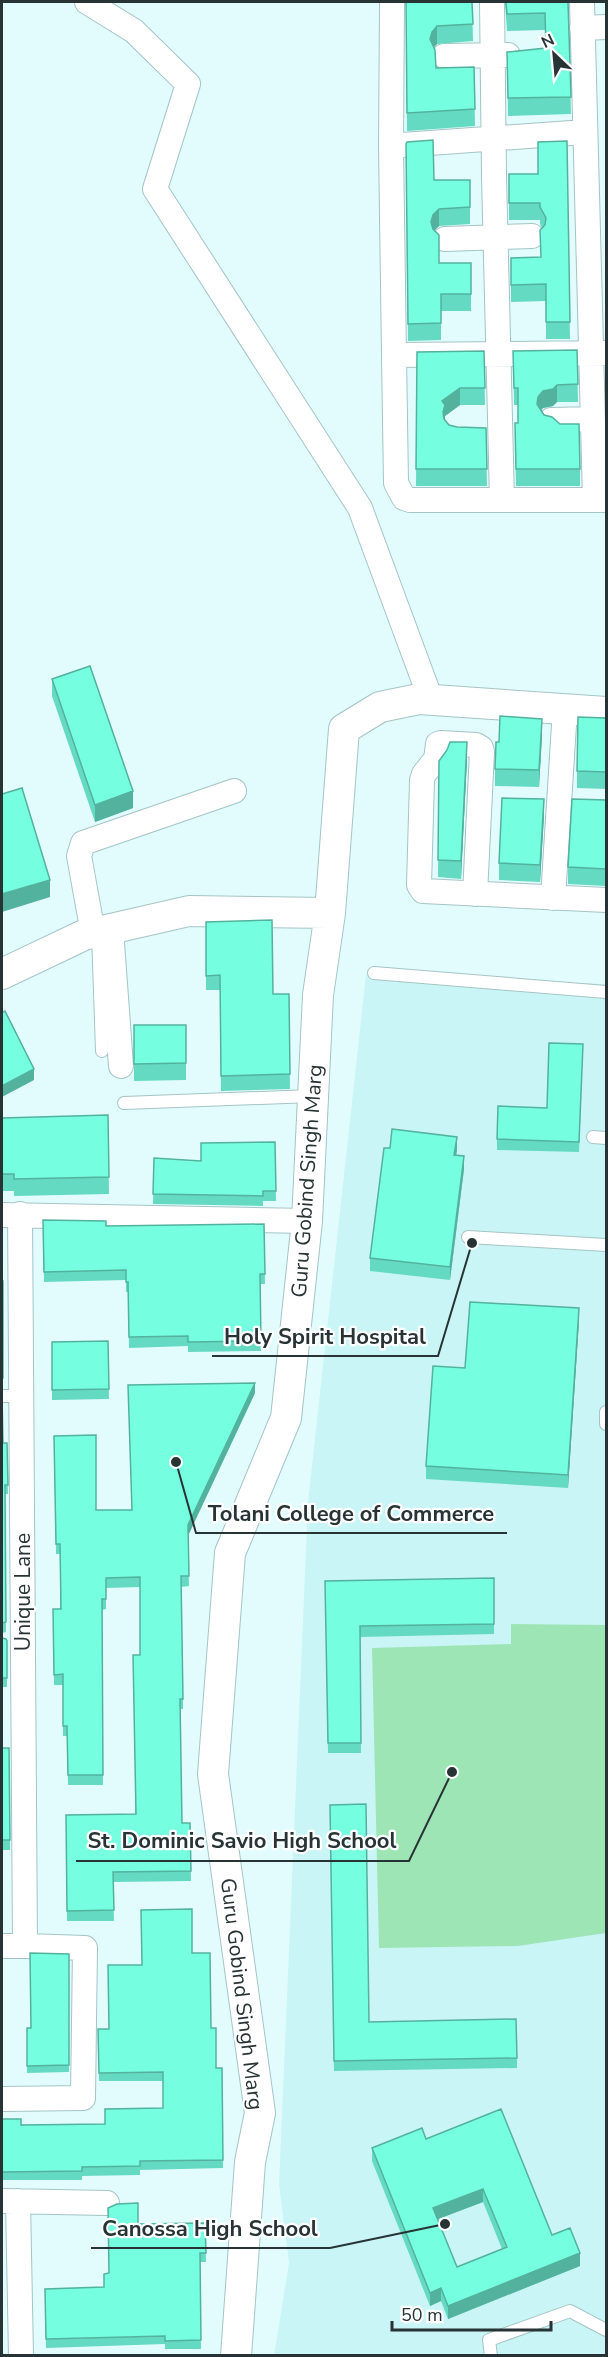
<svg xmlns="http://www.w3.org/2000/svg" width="608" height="2357" viewBox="0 0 608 2357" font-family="'Nunito Sans',sans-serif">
	<rect width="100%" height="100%" fill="#e2fcfe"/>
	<path fill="#caf5f7" d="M366 975 606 984V2355L274 2356 289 2263 279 2185 308 1502Z"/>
	<path fill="#9ee5b6" d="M511 1624 606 1625V1933L518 1946 379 1948 372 1648 511 1644Z"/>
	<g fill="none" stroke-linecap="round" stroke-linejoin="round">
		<g stroke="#a4c4c5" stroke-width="14">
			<path id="service" d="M98 932 102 1051
				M374 973 606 992
				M124 1103 312 1096
				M593 1137 606 1138
				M468 1237 606 1245
				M2 1396H21
				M606 1424V1412
				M491 2356 489 2340 570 2311 606 2330"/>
		</g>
		<g stroke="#a4c4c5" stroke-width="26">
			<path id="minor" d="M87 2 134 31 188 84 155 189 360 508 431 700
				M392 2 391 146 394 355 606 353
				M492 2 494 176 502 500
				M582 2 595 500
				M582 28 606 27
				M444 56 508 55
				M402 145 585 132
				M445 239 532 236
				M394 355 396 483 404 498 410 500H606
				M551 420 592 419
				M475 894 482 752 481 748 476 745 441 743 438 744 436 759 424 774 422 780 419 885 423 891 606 900
				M553 898 565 709
				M111 929 121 1066
				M93 933 79 856 83 843 234 791
				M2 1215 307 1221
				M2 1946H25L20 1214
				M2 2099 83 2098 85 1948 25 1946
				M4 2201 107 2203
				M18 2201 21 2356"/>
		</g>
		<g stroke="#a4c4c5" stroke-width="32">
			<path id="tertiary" d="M2 974 84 935 189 911 330 913
				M236 2356 250 2162 260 2113 213 1774 230 1553 286 1418 307 1221 318 995 330 913 344 729 380 707 419 699 606 712"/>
		</g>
		<use href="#service" stroke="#fff" stroke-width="12"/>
		<use href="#minor" stroke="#fff" stroke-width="24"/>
		<use href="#tertiary" stroke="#fff" stroke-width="30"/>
	</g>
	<path fill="#65dac2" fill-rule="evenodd" d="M406 2H472L473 41 437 44 434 47 436 68 474 67 475 126 407 131Z
		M505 2H568L571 114 508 116 507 52 546 48 545 30 507 31Z
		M567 141 570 339H546V301L511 302V258L541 257 542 228 540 224V220H509V174H538Z
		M406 144 434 180H470V224L439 226 434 230 439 263H471V311H441V340L408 341Z
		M577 350 578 402H557L553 406 543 408 541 411 580 469V486H516L515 440 518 423V405H514L513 351Z
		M484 351 485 405H460L445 416V420L449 425 457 427 486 428 487 486H416L417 352Z
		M52 679 133 808 95 822 52 696Z
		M606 718V789L577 788V771Z
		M542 736 539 787 495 786V769Z
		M467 759 461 879 438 877 439 761Z
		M606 800V886L568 884V867Z
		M544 816 540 882 499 880V863Z
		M206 922 273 994H289L290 1089 221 1091 220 990H206Z
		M134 1025H186V1080L134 1081Z
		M583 1044 579 1152 497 1150V1139L547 1108Z
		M108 1115 109 1194 14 1196V1191H2V1118Z
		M275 1142 276 1201H263V1206L153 1204 154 1158 201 1161Z
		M390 1148 457 1150 456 1155 464 1169 450 1280 370 1271V1258Z
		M43 1220 106 1226 264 1224 265 1284H260L261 1351 188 1352V1346L129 1348 128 1292H126V1280L44 1282Z
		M579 1321 568 1488 426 1479V1466Z
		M108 1341 109 1399 52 1400V1342Z
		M255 1393 188 1535 189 1586 181 1587 183 1699V1709H180L182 1823H190L191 1881 113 1882 114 1921H67L66 1815 135 1814 140 1655V1587L106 1588V1609L102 1610 103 1785H68L67 1736H63V1685H54L53 1609H60V1554H56L54 1436 96 1510H132Z
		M2 1395 3 1443H7L8 1494H5L6 1632 2 1633Z
		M494 1578V1634L360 1637 361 1753H328L325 1581Z
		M2 1638 7 1641V1687H2Z
		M2 1715V1748H9L10 1850H2Z
		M330 1805 369 2022 517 2058V2068L334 2071Z
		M192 1953 211 2028 216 2068H222L223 2168 140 2170V2175L82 2176V2180H2V2119L21 2125 105 2124 163 2108V2081H99L98 2029H109L142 1965Z
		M69 1954V2072L27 2073V2028H31Z
		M426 2139 552 2235 580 2266 448 2319 441 2301 430 2306 372 2161V2148ZM483 2202 502 2249 457 2267 438 2219Z
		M205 2223 206 2262H200L201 2349H165V2344L46 2348 45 2289 104 2287 109 2273 138 2224Z"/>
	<path fill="#53b29e" d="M437 26V44L432 49 430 39 432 32Z
		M439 209V226L433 232 431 222 433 215Z
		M557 385V402L553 406 543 408 538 414 537 404 538 397 543 391Z
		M460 388V405L445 416V422L442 418V401Z
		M542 719V736L539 787V770Z
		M467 742V759L461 879V861Z
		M133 791V808L95 822V805Z
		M544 799V816L540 882V865Z
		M50 880V897L2 912V894Z
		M34 1069V1080L2 1097V1086Z
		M457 1137V1150L454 1168V1155Z
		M464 1156V1169L450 1280V1267Z
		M579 1308V1321L568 1488V1475Z
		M3 1378V1388H2V1379Z
		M255 1383V1393L188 1536V1525Z
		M483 2189V2202L433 2221V2208Z
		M580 2253V2266L448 2319V2306Z
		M441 2288V2301L430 2306V2293Z"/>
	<path fill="#76fee1" stroke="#53b29e" stroke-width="1.5" fill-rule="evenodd" d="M406 2H472L473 24 437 26 432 32 430 39 435 50 436 68 474 67 475 109 407 113Z
		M506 2H568L571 97 508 98 507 52 546 48 545 13 507 14Z
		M433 140 434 180H470V207L439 209 433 215 431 222 433 229 439 235V263H471V294H441V323L408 324 406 144 407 142Z
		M567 141 570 322H546V284L511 285V258L541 257 540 230 545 225 546 218 540 207V203H509V174H538V142Z
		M577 350 578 384 557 385 553 389 543 391 538 397 537 404 544 415 552 417 560 424H579L580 469H516L515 423H518V388H514L513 351Z
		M484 351 485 388H460L442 401 445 405 443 412 444 419 449 425 457 427 486 428 487 469H416L417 352Z
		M90 666 133 791 95 805 52 679Z
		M500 716 542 719 539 770 495 769 496 742H499Z
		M578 717 606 718V772L577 771Z
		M450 742H467L461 861 438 860 439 761 447 750Z
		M22 788 50 880 2 894V794Z
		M502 798 544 799 540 865 499 863Z
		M572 799 606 800V869L568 867Z
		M272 920 273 994H289L290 1074 221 1076 220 975 206 976V922Z
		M5 1011 34 1069 2 1086V1013Z
		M134 1025H186V1063L134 1064Z
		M549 1043 583 1044 579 1142 497 1139 498 1106 547 1108Z
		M108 1115 109 1177 14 1179V1174H2V1118Z
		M392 1129 457 1137 454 1155 464 1156 450 1267 370 1258 384 1148H390Z
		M275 1142 276 1191H263V1196L153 1194 154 1158 201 1161V1143Z
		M43 1220 106 1221V1226L264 1224 265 1274H260L261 1341 188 1342V1336L129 1337 128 1282H126V1270L44 1272Z
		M2 1281H3V1378L2 1379Z
		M470 1302 579 1308 568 1475 426 1466 433 1366 465 1368Z
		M108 1341 109 1389 52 1390V1342Z
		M255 1383 188 1525 189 1576H181L183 1699H180L182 1823H190L191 1871 113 1872 114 1910 67 1911 66 1815 136 1814 133 1655H140V1577L106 1578V1599H102L103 1775H68L67 1726H63V1674L54 1675 53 1609H61L60 1544H56L54 1436 96 1435V1510H132L128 1385Z
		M2 1395 3 1443H7L8 1485H5L6 1622 2 1623Z
		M494 1578V1624L360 1626 361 1743H328L325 1581Z
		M2 1638 6 1639 7 1641V1678H2Z
		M2 1714V1748H9L10 1840H2Z
		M366 1804 369 2022 516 2019 517 2058 334 2061 330 1805Z
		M192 1909V1953H210L211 2028H216V2068H222L223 2160 140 2161V2166L82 2167V2171L2 2172V2119H21V2125L105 2124V2109L163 2108V2072L99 2073 98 2029H109L108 1965H142L141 1910Z
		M30 1953 69 1954V2065L27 2066V2028H31Z
		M501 2109 552 2235 570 2228 580 2253 448 2306 441 2288 430 2293 372 2148 422 2128 426 2139ZM483 2189 507 2247 457 2267 433 2208Z
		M138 2203V2224L205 2223 206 2253H200L201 2340 165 2341V2336L46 2339 45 2289 104 2287V2274L109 2273 108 2208 117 2204Z"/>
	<g text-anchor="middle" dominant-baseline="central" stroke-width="4.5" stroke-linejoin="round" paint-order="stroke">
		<g font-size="21" fill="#273334" stroke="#fff">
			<text transform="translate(307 1181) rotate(-86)">Guru Gobind Singh Marg</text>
			<text transform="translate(23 1592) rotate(-90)">Unique Lane</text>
			<text transform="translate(242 1994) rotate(83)">Guru Gobind Singh Marg</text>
		</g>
	</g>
	<path fill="none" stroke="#273334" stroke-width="2" d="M472 1243L438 1356H212M176 1462L196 1533H507M452 1772L409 1861H76M445 2224L330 2248H91"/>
	<g fill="#273334" stroke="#fff" stroke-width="2">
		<circle cx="472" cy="1243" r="6"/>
		<circle cx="176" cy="1462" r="6"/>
		<circle cx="452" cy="1772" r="6"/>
		<circle cx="445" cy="2224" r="6"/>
	</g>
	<g font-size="22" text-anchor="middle" font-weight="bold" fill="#273334" stroke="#fff" stroke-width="4.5" stroke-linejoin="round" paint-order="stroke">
		<text x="325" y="1344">Holy Spirit Hospital</text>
		<text x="351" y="1521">Tolani College of Commerce</text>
		<text x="242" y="1848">St. Dominic Savio High School</text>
		<text x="210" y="2236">Canossa High School</text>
	</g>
	<rect width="608" height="2357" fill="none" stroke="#273334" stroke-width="6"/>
	<g transform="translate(554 54) rotate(334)" stroke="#ffffff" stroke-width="4.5" paint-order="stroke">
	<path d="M0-4.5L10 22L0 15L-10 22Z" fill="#273334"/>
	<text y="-9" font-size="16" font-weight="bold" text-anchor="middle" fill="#273334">N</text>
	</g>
	<path d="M392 2321v9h159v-9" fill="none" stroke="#273334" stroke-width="3"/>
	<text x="401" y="2321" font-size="18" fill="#273334" stroke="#ffffff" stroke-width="4.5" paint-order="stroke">50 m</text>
</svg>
